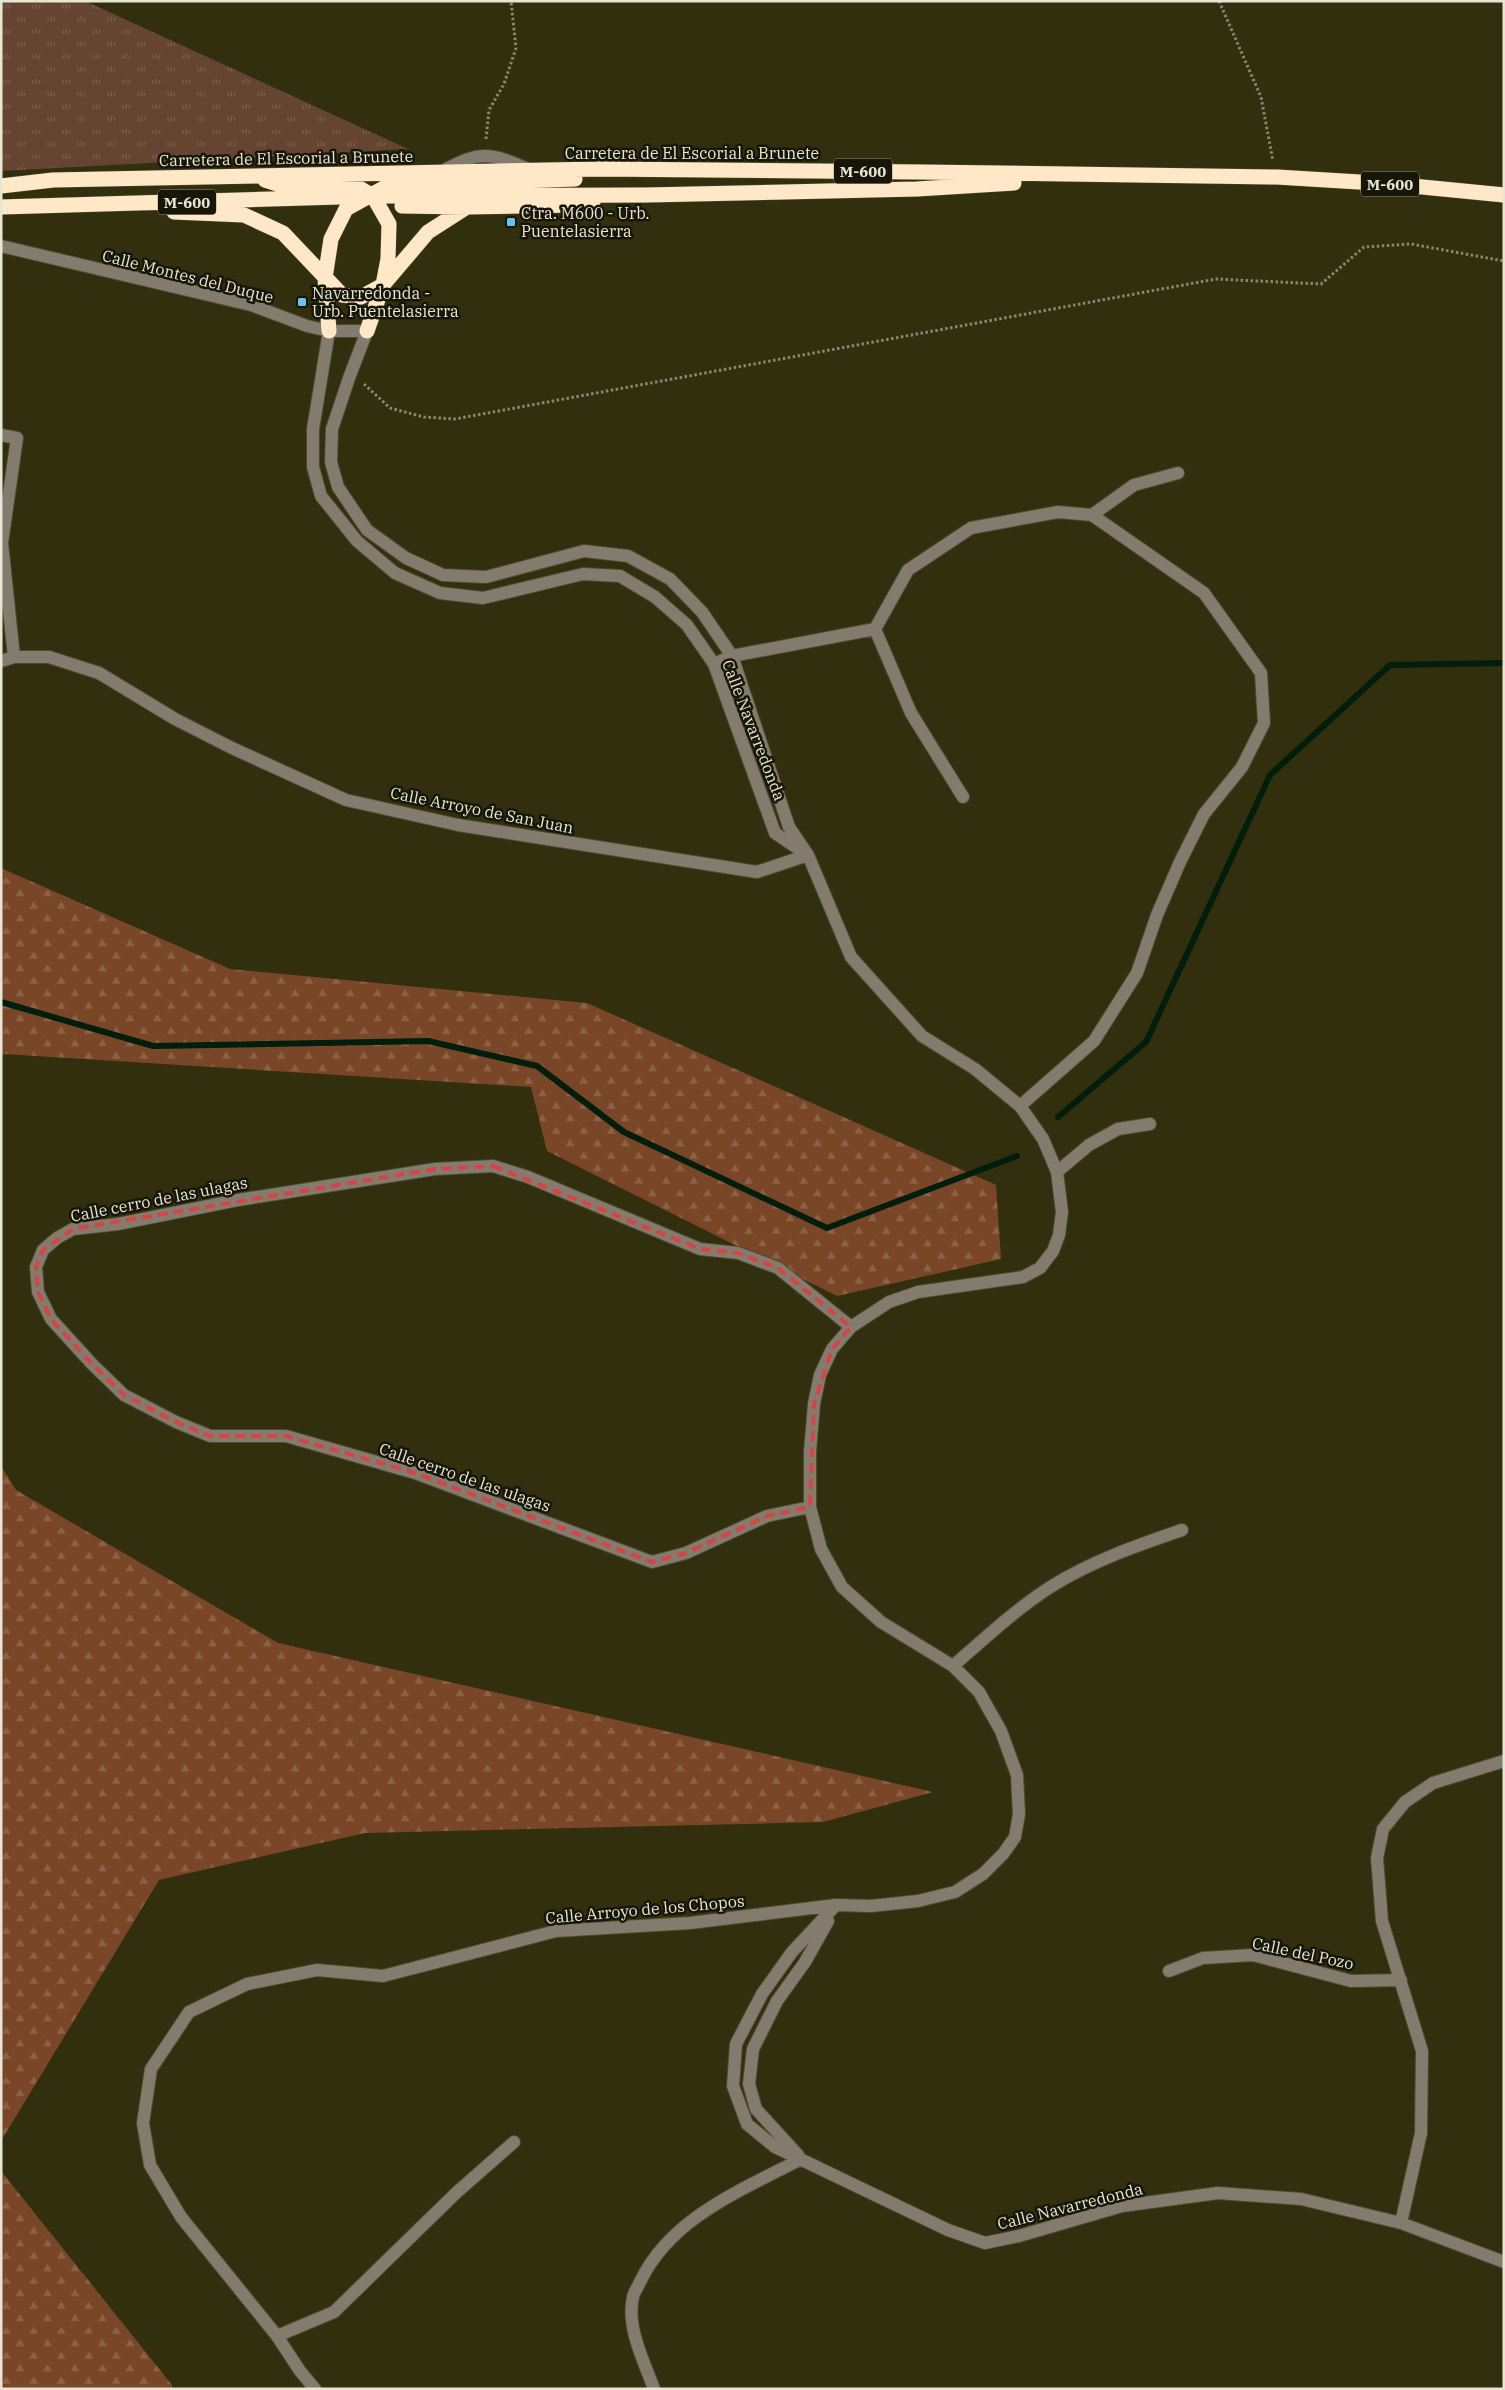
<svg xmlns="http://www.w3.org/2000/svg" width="1505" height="2390" viewBox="0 0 1505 2390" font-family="'IBM Plex Serif',serif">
	<defs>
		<pattern id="grass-tufts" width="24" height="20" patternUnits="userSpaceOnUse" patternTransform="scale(1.25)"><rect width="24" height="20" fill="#654431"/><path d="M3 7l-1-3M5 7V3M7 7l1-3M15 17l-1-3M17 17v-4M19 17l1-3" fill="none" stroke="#7b5f4e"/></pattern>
		<pattern id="forest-firs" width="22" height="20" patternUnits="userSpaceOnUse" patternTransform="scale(1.25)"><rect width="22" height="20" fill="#794627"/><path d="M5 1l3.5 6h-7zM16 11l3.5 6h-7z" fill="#8c6145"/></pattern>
	</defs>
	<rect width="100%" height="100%" fill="#322f0f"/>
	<path fill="url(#grass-tufts)" d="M1 1H85L408 149 1 171Z"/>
	<path fill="url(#forest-firs)" d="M1 868 230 969 587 1003 996 1185 1001 1259 837 1296 547 1151 531 1087 4 1054 1 1057Z
		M1 1466 16 1490 278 1643 933 1792 823 1822 365 1833 159 1880 1 2141Z
		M1 2171 172 2385 173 2389H1Z"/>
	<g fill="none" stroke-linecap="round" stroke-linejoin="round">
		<path stroke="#011d0c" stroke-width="6" d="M1 1002 153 1046 428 1041 537 1066 624 1132 827 1228 1017 1156
			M1058 1117 1146 1042 1270 775 1390 665 1504 663"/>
		<g stroke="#4f4c2e" stroke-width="14">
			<path id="minor" d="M441 172C480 150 490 152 530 170
				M1 246 251 305 307 326 329 331H367L349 378 332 429 331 462 338 487 367 530 406 558 443 575 486 577 584 551 628 556 670 579 702 612 732 656 789 827 808 855 851 957 922 1036 975 1069 1020 1106 1043 1139 1057 1172 1062 1212 1059 1235 1053 1251 1040 1268 1023 1277 918 1292 889 1302 851 1327 832 1349 820 1375 814 1404 810 1452V1507L821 1549 842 1587 881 1622 953 1666 979 1692 1001 1731 1017 1775 1019 1814 1015 1837 1003 1854 983 1874 955 1892 918 1901 871 1906 836 1905 690 1923 556 1931 383 1976 317 1970 247 1984 189 2012 151 2069 143 2123 150 2165 181 2217 277 2336 300 2371 315 2389
				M329 331 313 429V467L321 496 357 541 395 573 440 593 483 598 583 574 620 576 655 597 687 625 714 664 775 833 803 852
				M1 435 17 438 2 543 14 657
				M1092 515 1134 485 1178 473
				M875 629 911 713 963 797
				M1 661 14 657H49L99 673 175 719 232 748 346 800 458 825 757 872 808 855
				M714 664 732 656 875 629 908 570 971 528 1058 512 1092 515 1204 593 1261 673 1264 723 1242 767 1204 814 1180 862 1157 915 1137 973 1094 1041 1020 1106
				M1057 1172 1089 1145 1118 1129 1150 1124
				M810 1507 767 1516 686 1553 652 1562 415 1473 286 1436H210L176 1422 124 1395 92 1364 51 1319 38 1292 36 1267 43 1250 57 1238 73 1229 118 1224 238 1200 435 1169 493 1166 528 1177 700 1249 738 1253 778 1268 851 1327
				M953 1666C984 1639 1017 1608 1052 1586 1092 1561 1138 1545 1182 1530
				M836 1905 792 1952 762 1994 736 2044 733 2086 747 2124 775 2147 948 2230 985 2243 1019 2236 1122 2206 1218 2193 1301 2199 1401 2223 1504 2262
				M1169 1971 1203 1958 1253 1955 1351 1981 1401 1980
				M798 2155 756 2109 749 2084 753 2049 777 2001 805 1962 828 1921
				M1401 2223 1421 2133 1422 2051 1382 1921 1377 1858 1383 1829 1405 1802 1433 1783 1504 1761
				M277 2336 334 2312 456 2193 514 2142
				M654 2389C644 2361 626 2327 633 2297 634 2292 639 2285 641 2280 672 2217 742 2190 801 2159"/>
		</g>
		<g stroke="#4f4c2e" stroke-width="16">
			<path id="highway" d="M265 180 287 187 354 185 373 196
				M1 186 53 180 600 169 921 172 1277 177 1392 184 1504 195
				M402 206 467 207 573 205 593 202
				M1 207 373 196 647 195 917 189 1014 183
				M174 212 244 215 283 233 342 295 361 297 383 285 428 232 467 207
				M329 331 325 278 331 239 346 209 389 185 575 179
				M367 331 383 285 388 259 389 224 373 196"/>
		</g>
		<path stroke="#89876d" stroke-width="3" stroke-dasharray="2.5 2.5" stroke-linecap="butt" d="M1219 1 1261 97 1273 161
			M486 139 489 110 504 84 516 48 511 1
			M364 384 390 408 424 417 455 419 1216 279 1321 284 1364 247 1411 244 1504 261"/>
		<use href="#minor" stroke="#847b6f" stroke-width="12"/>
		<use href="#highway" stroke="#fee8c8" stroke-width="15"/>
	</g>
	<path fill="none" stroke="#d94442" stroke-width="4" stroke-dasharray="10 6" stroke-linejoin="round" d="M493 1166 700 1249 738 1253 778 1268 851 1327 832 1349 814 1404 810 1507 767 1516 686 1553 652 1562 415 1473 286 1436H210L176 1422 124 1395 92 1364 51 1319 38 1292 36 1267 43 1250 73 1229 435 1169Z"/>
	<g fill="#67c4f0" stroke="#181609" stroke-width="2">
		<rect x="506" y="217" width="10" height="10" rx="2.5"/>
		<rect x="297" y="297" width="10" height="10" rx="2.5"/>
	</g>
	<g text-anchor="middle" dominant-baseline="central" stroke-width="5" stroke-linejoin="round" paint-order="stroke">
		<g fill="#181609" stroke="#a9a796" stroke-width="1">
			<rect x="834" y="158.5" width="58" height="25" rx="4"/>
			<rect x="1361" y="171.5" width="58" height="25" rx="4"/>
			<rect x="158" y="189.5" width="58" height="25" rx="4"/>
		</g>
		<g font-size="15" font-weight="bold" fill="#e7e5d3">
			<text x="863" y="171">M-600</text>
			<text x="1390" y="184">M-600</text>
			<text x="187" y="202">M-600</text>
		</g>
		<g font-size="16" fill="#e7e5d3" stroke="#181609">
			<text x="692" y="153">Carretera de El Escorial a Brunete</text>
			<text transform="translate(286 158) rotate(-1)">Carretera de El Escorial a Brunete</text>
			<text transform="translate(188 276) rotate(14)">Calle Montes del Duque</text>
			<text transform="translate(754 730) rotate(69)">Calle Navarredonda</text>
			<text transform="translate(482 810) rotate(11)">Calle Arroyo de San Juan</text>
			<text transform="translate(159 1199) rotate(-11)">Calle cerro de las ulagas</text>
			<text transform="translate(465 1477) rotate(19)">Calle cerro de las ulagas</text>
			<text transform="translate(645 1909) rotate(-5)">Calle Arroyo de los Chopos</text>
			<text transform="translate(1303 1953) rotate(12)">Calle del Pozo</text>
			<text transform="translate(1070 2206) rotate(-14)">Calle Navarredonda</text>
		</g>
		<g font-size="16" fill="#e7e5d3" stroke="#181609" text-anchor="start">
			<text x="521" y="213">Ctra. M600 - Urb.<tspan x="521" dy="18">Puentelasierra</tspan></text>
			<text x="312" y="293">Navarredonda -<tspan x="312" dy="18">Urb. Puentelasierra</tspan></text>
		</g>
	</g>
	<rect width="1505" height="2390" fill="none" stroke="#e7e5d3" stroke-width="5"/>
</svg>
